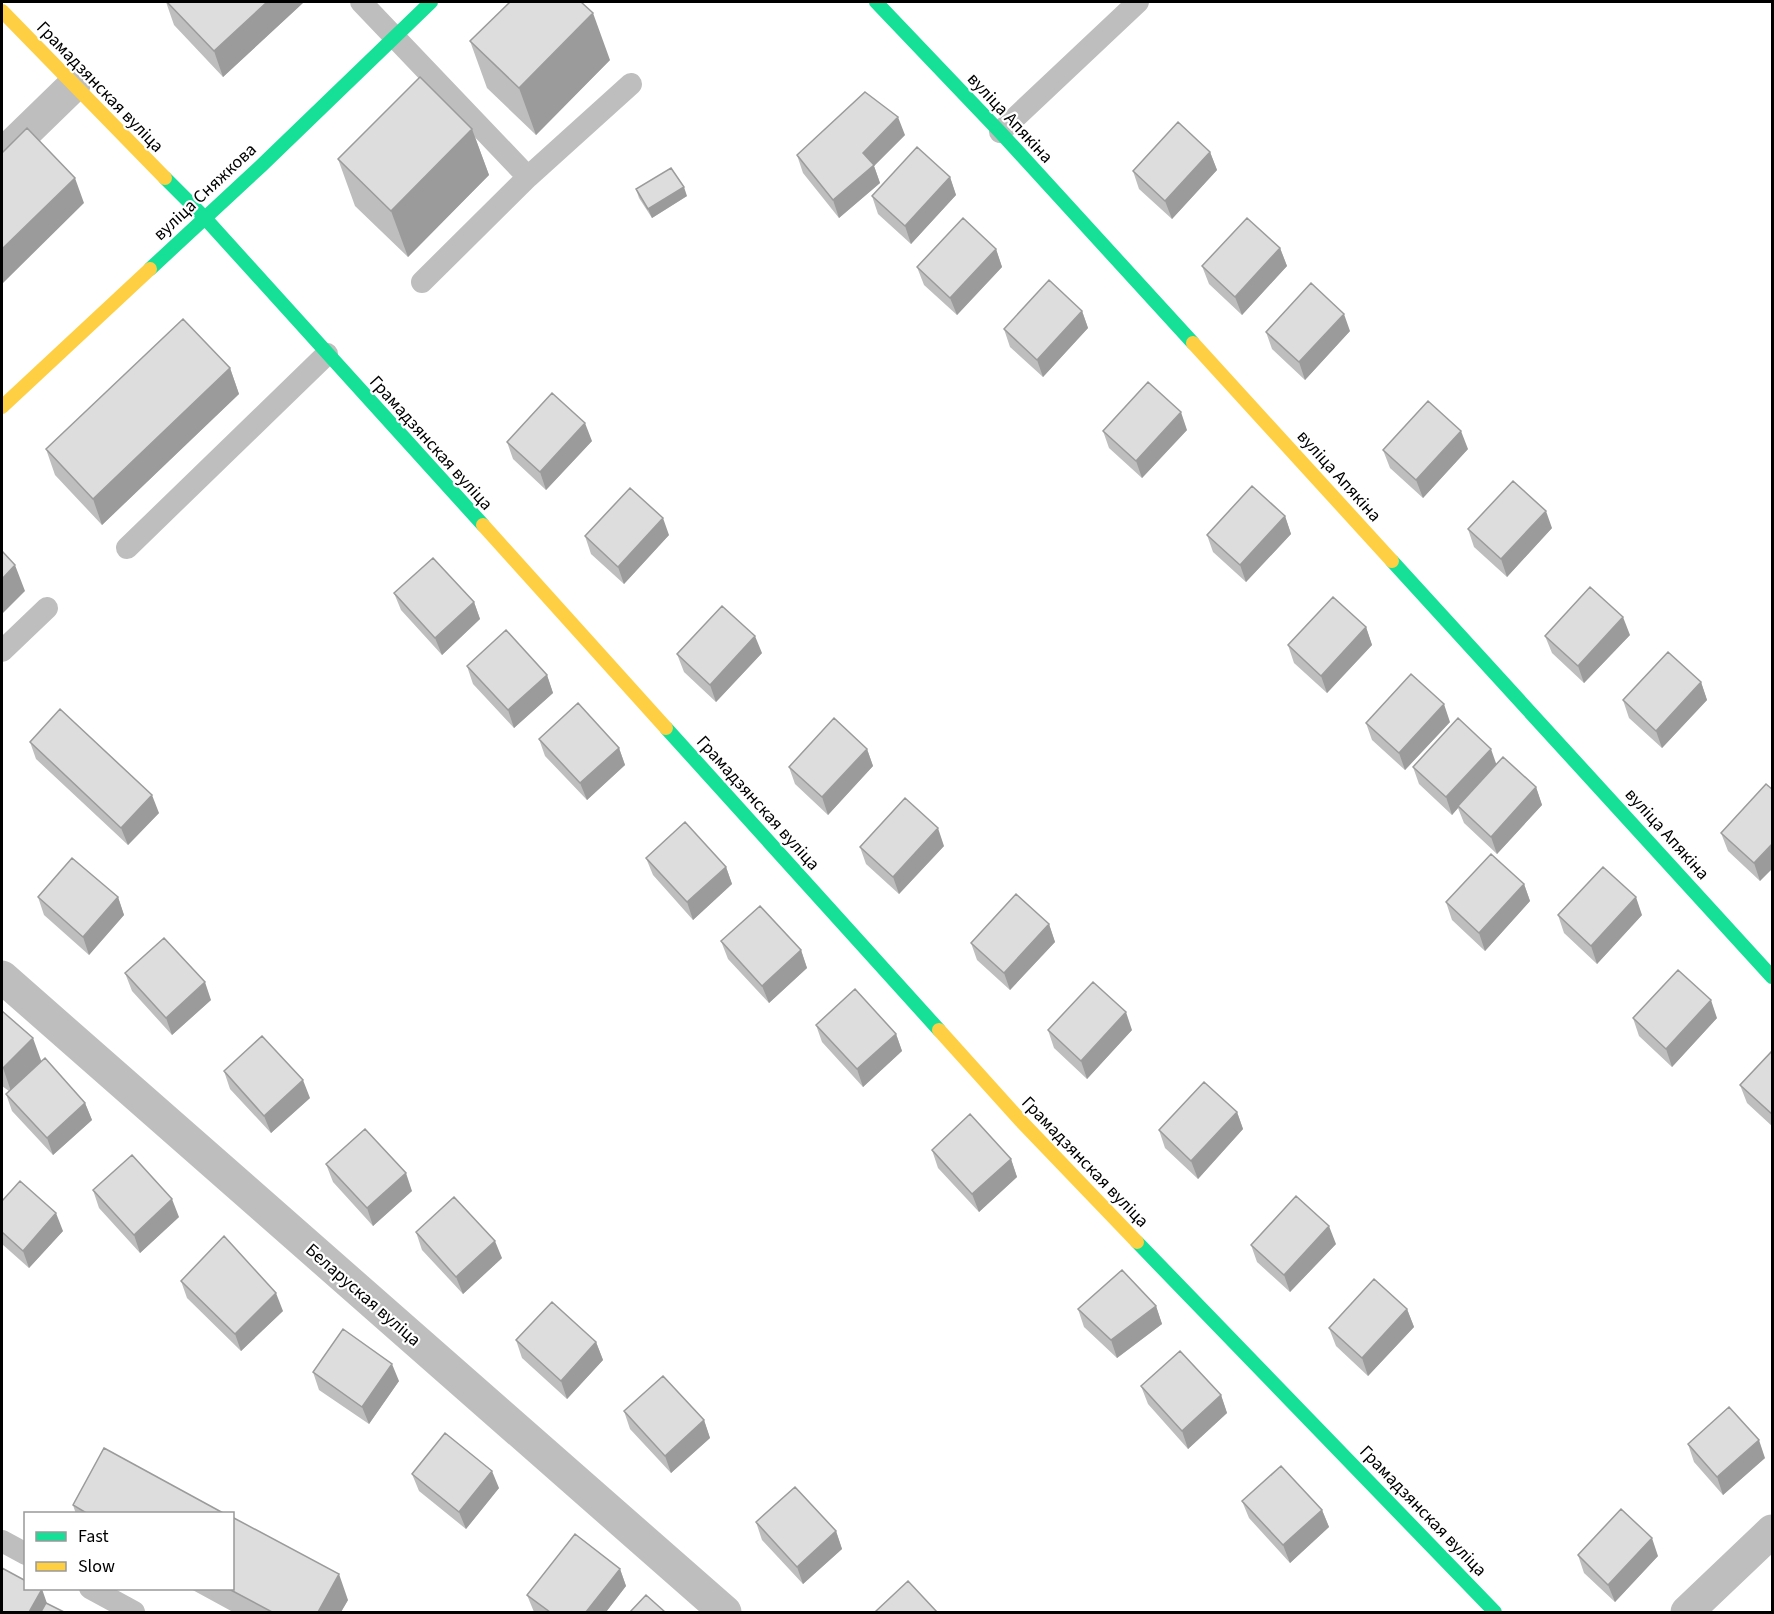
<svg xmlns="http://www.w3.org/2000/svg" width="1774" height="1614" viewBox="0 0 1774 1614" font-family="'Source Sans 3',sans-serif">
	<rect width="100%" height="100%" fill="#fff"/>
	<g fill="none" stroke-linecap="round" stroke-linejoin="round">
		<path stroke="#bebebe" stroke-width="22" d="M361 2 528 177 422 282
			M1000 132 1138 2
			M528 177 631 84
			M127 548 327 354
			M2 651 47 608
			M2 1541 26 1554
			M90 1588 134 1612"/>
		<path stroke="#bebebe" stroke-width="33" d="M2 155 74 85
			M2 977 725 1612
			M1687 1612 1772 1531"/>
		<path stroke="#16e098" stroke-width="14" d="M876 2 1000 132 1193 343
			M165 178 204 217 483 525
			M150 269 261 166 431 2
			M1392 561 1772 977
			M666 728 939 1030
			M1137 1242 1495 1612"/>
		<path stroke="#ffcf43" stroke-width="14" d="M2 11 165 178
			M1193 343 1392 561
			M2 407 150 269
			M483 525 666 728
			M939 1030 1021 1121 1137 1242"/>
	</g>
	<path fill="#bebebe" d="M166 2H304L223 77 174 25Z
		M470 41 610 60 536 135 487 88Z
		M472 129 489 175 408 257 355 206 338 159Z
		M905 135 874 166 880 183 839 218 803 173 797 155Z
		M1210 152 1217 170 1172 219 1139 189 1133 171Z
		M950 177 956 195 911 244 878 214 872 196Z
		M636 189 687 196 652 218 639 198Z
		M1280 248 1287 266 1242 315 1209 284 1202 266Z
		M996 249 1002 267 957 315 924 285 917 267Z
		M1082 311 1088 328 1043 377 1010 347 1004 329Z
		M1350 331 1305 380 1272 349 1266 332Z
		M230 368 239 394 102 525 55 475 46 449Z
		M1187 430 1142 478 1109 448 1103 431Z
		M592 441 546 490 513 459 507 442Z
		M1468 449 1423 498 1390 468 1383 450Z
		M1285 516 1291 534 1246 582 1213 552 1207 535Z
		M1552 528 1507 577 1474 547 1468 529Z
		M669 535 624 584 591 554 585 536Z
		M394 593 474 602 480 619 442 655 401 610Z
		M1366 627 1372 645 1327 693 1294 663 1288 645Z
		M1630 635 1584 683 1552 653 1545 636Z
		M762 653 716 702 684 672 677 654Z
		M467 666 547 675 553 693 514 728 473 684Z
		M1701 682 1707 700 1662 748 1629 718 1623 700Z
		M1450 722 1405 770 1372 740 1366 723Z
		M539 739 619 748 625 765 587 800 545 756Z
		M30 742 159 813 128 845 36 759Z
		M867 749 873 766 828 815 795 784 789 767Z
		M1497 764 1536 787 1542 805 1497 854 1464 823 1458 808 1452 815 1419 784 1413 767Z
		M1773 790 1760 881 1728 851 1721 833Z
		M944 846 899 894 866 864 860 847Z
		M646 858 726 867 732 884 693 920 653 875Z
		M1524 884 1530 901 1485 951 1452 920 1446 902Z
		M38 897H118L124 915 89 955 44 915Z
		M1558 915H1642L1597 964 1564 933Z
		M1049 924 1055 942 1010 990 977 960 971 943Z
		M721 941 801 950 807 968 769 1003 728 959Z
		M125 973 211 1000 172 1035 132 991Z
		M2 1011 41 1061 85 1103 92 1120 53 1155 12 1111 6 1094 9 1091 2 1086Z
		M1633 1018H1717L1672 1067 1639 1036Z
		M816 1025 896 1034 902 1051 863 1087 822 1042Z
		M1048 1030H1132L1087 1079 1054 1048Z
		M1773 1050V1127L1747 1103 1740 1085Z
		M224 1071 310 1098 271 1133 230 1089Z
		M1237 1112 1243 1129 1198 1179 1165 1148 1159 1130Z
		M932 1150 1011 1159 1017 1177 979 1212 938 1168Z
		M326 1164 412 1191 373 1226 333 1182Z
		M93 1190 179 1217 140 1253 99 1208Z
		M2 1201 63 1231 29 1268 2 1244Z
		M416 1232 502 1258 463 1294 422 1250Z
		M1336 1244 1290 1292 1257 1262 1251 1245Z
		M181 1281 283 1311 241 1351 187 1298Z
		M1156 1306 1162 1324 1117 1358 1084 1327 1078 1309Z
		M1407 1309 1414 1327 1368 1376 1336 1346 1329 1328Z
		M516 1340 596 1342 603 1360 567 1399 522 1358Z
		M313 1372 399 1381 369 1424 319 1390Z
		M1141 1386 1221 1395 1227 1413 1188 1449 1148 1404Z
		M624 1411 704 1420 710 1438 671 1473 630 1429Z
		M1688 1444 1765 1458 1723 1495 1694 1462Z
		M412 1474 499 1488 466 1529 419 1491Z
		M1242 1501 1322 1510 1329 1527 1290 1563 1249 1518Z
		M73 1505 225 1514H76Z
		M756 1522 836 1531 842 1549 803 1584 762 1540Z
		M1578 1555 1658 1556 1615 1602 1584 1573Z
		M620 1569 626 1586 606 1612H534L527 1595Z
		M189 1588H232L348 1600 341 1612H233Z"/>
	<path fill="#9b9b9b" d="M267 2H304L223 77 214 51Z
		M593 13 610 60 536 135 519 88Z
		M898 117 905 135 874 166 880 183 839 218 833 200 863 153Z
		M472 129 489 175 408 257 391 211Z
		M1210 152 1217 170 1172 219 1165 201Z
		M950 177 956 195 911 244 905 226Z
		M75 178 84 203 2 284V249Z
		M684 187 687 196 652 218 648 209Z
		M1280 248 1287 266 1242 315 1235 297Z
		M996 249 1002 267 957 315 950 298Z
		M1082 311 1088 328 1043 377 1037 360Z
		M1344 314 1350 331 1305 380 1299 362Z
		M230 368 239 394 102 525 93 499Z
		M1181 412 1187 430 1142 478 1136 461Z
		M585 423 592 441 546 490 540 472Z
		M1461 431 1468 449 1423 498 1416 480Z
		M1546 511 1552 528 1507 577 1501 559Z
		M1285 516 1291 534 1246 582 1240 565Z
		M663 518 669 535 624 584 618 567Z
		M15 565 25 591 2 614V579Z
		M474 602 480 619 442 655 435 638Z
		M1623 617 1630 635 1584 683 1578 666Z
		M1366 627 1372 645 1327 693 1321 676Z
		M755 636 762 653 716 702 710 685Z
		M547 675 553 693 514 728 508 710Z
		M1701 682 1707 700 1662 748 1656 731Z
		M1444 704 1450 722 1405 770 1399 753Z
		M619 748 625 765 587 800 580 783Z
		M867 749 873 766 828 815 822 797Z
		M1491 749 1497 766 1458 806V808L1452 815 1446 797Z
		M1536 787 1542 805 1497 854 1491 837Z
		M152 795 159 813 128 845 121 828Z
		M938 828 944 846 899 894 893 877Z
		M1773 843V868L1760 881 1754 863Z
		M726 867 732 884 693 920 687 902Z
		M1524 884 1530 901 1485 951 1479 933Z
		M118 897 124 915 89 955 83 937Z
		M1636 897 1642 915 1597 964 1591 946Z
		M1049 924 1055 942 1010 990 1004 973Z
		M801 950 807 968 769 1003 762 986Z
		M205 982 211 1000 172 1035 166 1018Z
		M1711 1000 1717 1018 1672 1067 1666 1049Z
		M1126 1012 1132 1030 1087 1079 1081 1061Z
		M896 1034 902 1051 863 1087 857 1069Z
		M33 1038 42 1063 12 1094 3 1068Z
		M303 1080 310 1098 271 1133 264 1116Z
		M85 1103 92 1120 53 1155 47 1138Z
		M1237 1112 1243 1129 1198 1179 1191 1161Z
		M1011 1159 1017 1177 979 1212 972 1194Z
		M406 1173 412 1191 373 1226 367 1208Z
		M172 1199 179 1217 140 1253 134 1235Z
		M56 1213 63 1231 29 1268 23 1251Z
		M1329 1226 1336 1244 1290 1292 1284 1275Z
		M495 1241 502 1258 463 1294 456 1277Z
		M276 1293 283 1311 241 1351 235 1334Z
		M1156 1306 1162 1324 1117 1358 1111 1340Z
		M1407 1309 1414 1327 1368 1376 1362 1358Z
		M596 1342 603 1360 567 1399 561 1381Z
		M392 1364 399 1381 369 1424 362 1407Z
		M1221 1395 1227 1413 1188 1449 1182 1431Z
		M704 1420 710 1438 671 1473 665 1456Z
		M1759 1440 1765 1458 1723 1495 1717 1477Z
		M492 1471 499 1488 466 1529 459 1512Z
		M1322 1510 1329 1527 1290 1563 1283 1545Z
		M836 1531 842 1549 803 1584 797 1567Z
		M1652 1538 1658 1556 1615 1602 1608 1585Z
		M620 1569 626 1586 606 1612H586Z
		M339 1574 348 1600 341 1612H318Z
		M42 1589 50 1612H29Z"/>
	<path fill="#ddd" stroke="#9b9b9b" stroke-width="1.5" d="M167 2H267L214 51Z
		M510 2H581L593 13 519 88 470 41Z
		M420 77 472 129 391 211 338 159Z
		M865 92 898 117 863 153 874 165 833 200 797 155Z
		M1178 122 1210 152 1165 201 1133 171Z
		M27 128 75 178 2 249V153Z
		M917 147 950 177 905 226 872 196Z
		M671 168 684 187 648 209 636 189Z
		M963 218 996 249 950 298 917 267Z
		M1247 218 1280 248 1235 297 1202 266Z
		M1049 280 1082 311 1037 360 1004 329Z
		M1311 283 1344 314 1299 362 1266 332Z
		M183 319 230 368 93 499 46 449Z
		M1148 382 1181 412 1136 461 1103 431Z
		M552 393 585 423 540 472 507 442Z
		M1428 401 1461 431 1416 480 1383 450Z
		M1513 481 1546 511 1501 559 1468 529Z
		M1252 486 1285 516 1240 565 1207 535Z
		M630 488 663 518 618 567 585 536Z
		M2 551 15 565 2 579Z
		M433 558 474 602 435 638 394 593Z
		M1590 587 1623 617 1578 666 1545 636Z
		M1333 597 1366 627 1321 676 1288 645Z
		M722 606 755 636 710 685 677 654Z
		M506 630 547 675 508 710 467 666Z
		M1668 652 1701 682 1656 731 1623 700Z
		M1411 674 1444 704 1399 753 1366 723Z
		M578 703 619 748 580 783 539 739Z
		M60 709 152 795 121 828 30 742Z
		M834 718 867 749 822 797 789 767Z
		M1458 718 1491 749 1446 797 1413 767Z
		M1503 757 1536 787 1491 837 1458 806Z
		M1766 784 1773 790V843L1754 863 1721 833Z
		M905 798 938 828 893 877 860 847Z
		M685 822 726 867 687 902 646 858Z
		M1491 854 1524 884 1479 933 1446 902Z
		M72 858 118 897 83 937 38 897Z
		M1603 867 1636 897 1591 946 1558 915Z
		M1016 894 1049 924 1004 973 971 943Z
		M760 906 801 950 762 986 721 941Z
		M164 938 205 982 166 1018 125 973Z
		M1678 970 1711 1000 1666 1049 1633 1018Z
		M1093 982 1126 1012 1081 1061 1048 1030Z
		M855 989 896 1034 857 1069 816 1025Z
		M2 1011 33 1038 3 1068 2 1067Z
		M262 1036 303 1080 264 1116 224 1071Z
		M1773 1050V1115L1740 1085Z
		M45 1058 85 1103 47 1138 6 1094Z
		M1204 1082 1237 1112 1191 1161 1159 1130Z
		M970 1114 1011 1159 972 1194 932 1150Z
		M365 1129 406 1173 367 1208 326 1164Z
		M132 1155 172 1199 134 1235 93 1190Z
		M20 1181 56 1213 23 1251 2 1232V1201Z
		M1296 1196 1329 1226 1284 1275 1251 1245Z
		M454 1197 495 1241 456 1277 416 1232Z
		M224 1236 276 1293 235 1334 181 1281Z
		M1122 1270 1156 1306 1111 1340 1078 1309Z
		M1374 1279 1407 1309 1362 1358 1329 1328Z
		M552 1302 596 1342 561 1381 516 1340Z
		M343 1329 392 1364 362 1407 313 1372Z
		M1180 1351 1221 1395 1182 1431 1141 1386Z
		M663 1376 704 1420 665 1456 624 1411Z
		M1729 1407 1759 1440 1717 1477 1688 1444Z
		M445 1433 492 1471 459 1512 412 1474Z
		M104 1448 225 1514H88L73 1505Z
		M1281 1466 1322 1510 1283 1545 1242 1501Z
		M795 1487 836 1531 797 1567 756 1522Z
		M1621 1509 1652 1538 1608 1585 1578 1555Z
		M232 1517 339 1574 318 1612H272L227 1588H232Z
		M575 1534 620 1569 586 1612H550L527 1595Z
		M2 1568 26 1581V1588H40L42 1589 29 1612H2Z
		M908 1581 937 1612H875Z
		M646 1595 665 1612H630Z
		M46 1603 64 1612H41Z"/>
	<g text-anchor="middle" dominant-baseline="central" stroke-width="4.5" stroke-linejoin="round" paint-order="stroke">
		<g font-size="18" fill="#000" stroke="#fff">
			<text transform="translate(100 87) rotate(46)">Грамадзянская вуліца</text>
			<text transform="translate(1010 118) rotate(47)">вуліца Апякіна</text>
			<text transform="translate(205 192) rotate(-43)">вуліца Сняжкова</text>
			<text transform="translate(431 443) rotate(48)">Грамадзянская вуліца</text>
			<text transform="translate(1339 476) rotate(48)">вуліца Апякіна</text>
			<text transform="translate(758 803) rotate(48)">Грамадзянская вуліца</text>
			<text transform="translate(1667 834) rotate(48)">вуліца Апякіна</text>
			<text transform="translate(1085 1162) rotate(46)">Грамадзянская вуліца</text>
			<text transform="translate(363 1295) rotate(41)">Беларуская вуліца</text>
			<text transform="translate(1423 1511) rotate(46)">Грамадзянская вуліца</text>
		</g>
	</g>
	<rect width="1774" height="1614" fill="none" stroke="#000000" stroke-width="6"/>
	<rect x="24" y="1512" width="210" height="78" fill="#ffffff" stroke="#999999" stroke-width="1.5"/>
	<rect x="36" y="1532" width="30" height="9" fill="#16e098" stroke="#999999" stroke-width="1.5"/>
	<text x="78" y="1542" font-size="18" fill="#000000">Fast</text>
	<rect x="36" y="1562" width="30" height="9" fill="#ffcf43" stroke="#999999" stroke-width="1.5"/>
	<text x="78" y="1572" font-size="18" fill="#000000">Slow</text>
</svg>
